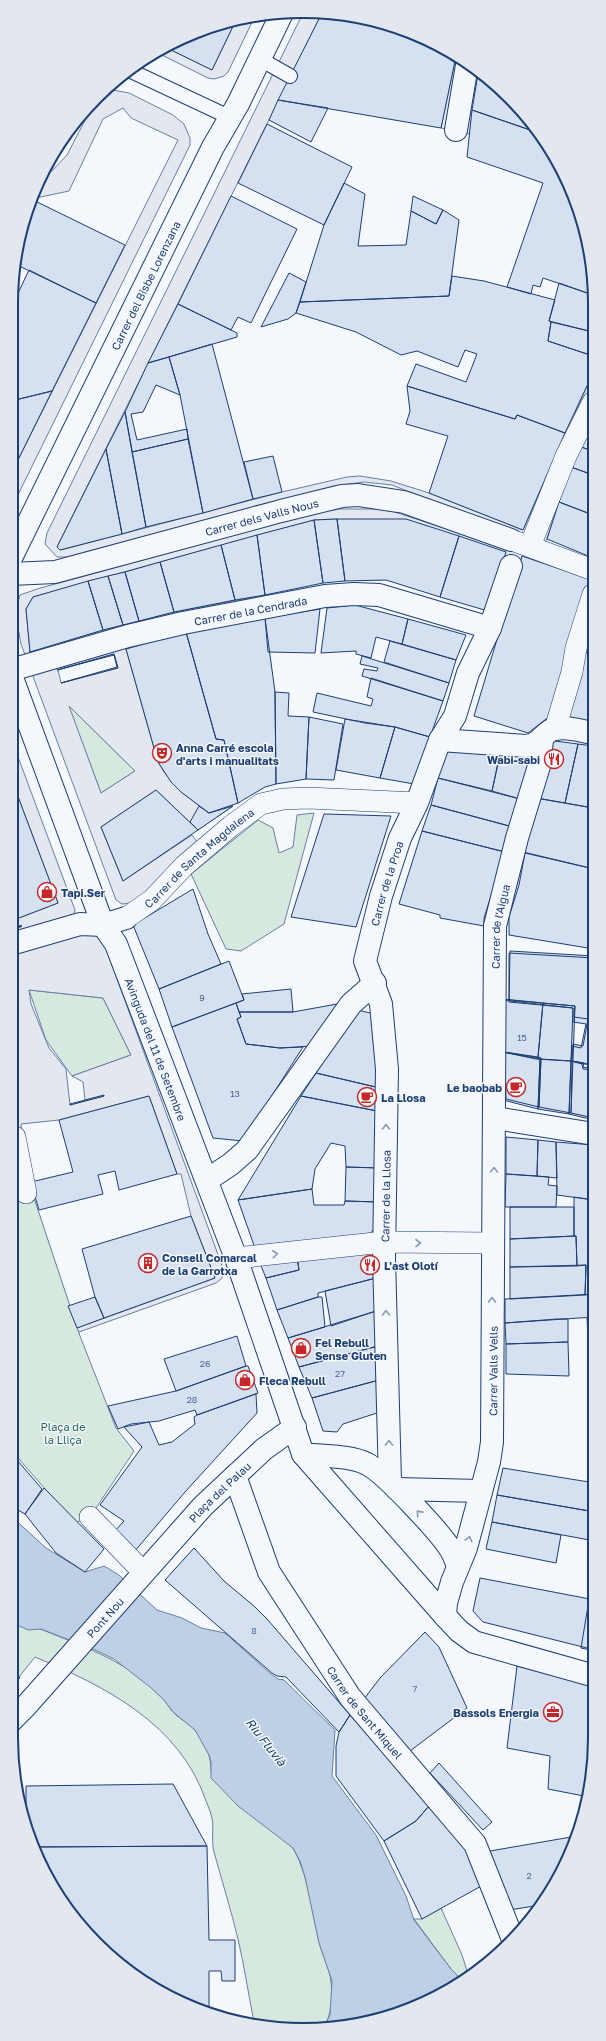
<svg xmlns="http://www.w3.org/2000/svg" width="606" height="2041" viewBox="0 0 606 2041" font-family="'Golos Text',sans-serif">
	<rect width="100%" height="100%" fill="#f4f7fb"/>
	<path fill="#d7e8df" stroke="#687fa3" d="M68 705 135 771 101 793Z
		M314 813 284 924 241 951 226 949 191 874 258 820 273 828 279 853 293 847 297 815Z
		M29 990 103 998 131 1055 72 1076 46 1040Z
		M32 1192 80 1336 116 1428 134 1451 90 1517 75 1523 11 1450V1196Z
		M11 1622C22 1627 32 1626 43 1630 87 1648 132 1663 164 1700 168 1704 170 1709 173 1712 178 1718 185 1721 190 1725 202 1736 212 1756 211 1771L293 1848C309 1876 311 1910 319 1941 322 1955 330 1969 331 1982 333 1997 331 2017 323 2029L265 2028 257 2025 253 2017C248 1991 244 1965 238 1939 231 1910 222 1881 214 1852 211 1841 214 1829 212 1818 211 1813 208 1806 206 1801 180 1724 105 1686 35 1657L11 1687Z
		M441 1908 462 1955 469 1977 459 1983 457 1975 451 1969 414 1919H422Z"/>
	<path fill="#e3e8f0" stroke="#687fa3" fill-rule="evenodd" d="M304 11 322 13 57 547 61 550 282 492 347 477 360 476 391 481 429 493 523 530 593 373V427L571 467 539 562 522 556 518 569 337 519 314 520 33 597 26 609 30 652 103 630 174 612 265 595V618L186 632 126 649 158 762 164 772 181 792 209 813 233 806 198 830 156 790 101 827 123 881 192 835 197 842 145 894 131 903 122 904 116 900 21 644 17 622V606L20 595 37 589 318 512 340 509H380L395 512 507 549 513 533 392 485 364 482 334 486 67 557H57L45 544 47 533ZM114 654 118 668 61 683 58 670ZM69 706 135 771 101 793Z
		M255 16 228 72 224 76 214 79 208 78 156 52 165 47 212 70 236 20Z
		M456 56 478 74 470 134 441 128Z
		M113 90 129 93 173 115 184 124 190 138V145L11 509V474L178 140 131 118 123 108 103 119 69 191 31 199 40 179 53 170 67 155 96 99Z
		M11 738 75 910 73 917 11 936V930L21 926 11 929V921L58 903 11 778Z
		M88 931 102 938 224 1271 222 1278 216 1283 79 1332 77 1328 215 1278 191 1216 181 1174H177L149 1096 59 1120 21 1124 22 1136 11 1138V952ZM29 990 103 998 131 1055 72 1076 83 1082 85 1100 104 1096 70 1105 66 1069 49 1048 31 1004Z"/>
	<path fill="#bed0e5" stroke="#687fa3" d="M11 1516 46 1548 85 1572 104 1566 119 1575 157 1610 182 1618 201 1628 225 1633 271 1674 278 1679 284 1680 335 1730 332 1776 376 1835 406 1896 414 1920 451 1969 457 1975 459 1983 432 2000 379 2020 323 2029 330 2015 332 1981 319 1943 305 1877 300 1861 293 1848 238 1806 211 1778V1762L209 1755 195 1730 173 1712 164 1700 150 1687 114 1659 95 1650 41 1629 28 1630 11 1622Z"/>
	<path fill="#d5e0f0" stroke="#1d3f73" d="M322 13 360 17 449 50 456 56 441 128 278 100Z
		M236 20 212 70 165 47 191 33Z
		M478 74 522 110 536 132 472 110Z
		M278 100 328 108 311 142 269 120Z
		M472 110 536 132 573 191 593 265V295L543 278 540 287 533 285 531 294 507 287 543 183 467 157Z
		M267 124 352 167 324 225 238 183Z
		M344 183 365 194 358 246 406 245 411 211 436 224 443 210 459 220 449 296 300 302 324 225Z
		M231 196 297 229 251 323 238 317 231 330 178 304Z
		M413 196 443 210 436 224 411 211Z
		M31 199 125 245 96 303 15 264 17 246Z
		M29 270 96 303 52 391 11 401V308Z
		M289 273 306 282 296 313 288 319 261 327Z
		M452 276 484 281 555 300 549 321 551 322 548 341 593 356V373L565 433 517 415 515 419 407 386 416 364 466 382 477 354 465 350 458 367 417 351 401 355 356 332 296 313 300 302 449 296Z
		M559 283 593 295V332L549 321Z
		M178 304 231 330 237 333V337L148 363Z
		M551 322 593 332V356L548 341Z
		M212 344 253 499 203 513 180 395 169 357Z
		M169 357 180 395 156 385 143 412 131 414 137 440 187 429 188 439 132 452 125 412 148 363Z
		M407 386 515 419 517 415 565 433 523 530 429 493 448 436 406 424 410 411Z
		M52 391 11 474V401Z
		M125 412 146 527 122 534 106 449Z
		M590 426 593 427V451L581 447Z
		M188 439 203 513 146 527 132 452Z
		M581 447 593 451V475L571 467Z
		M106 449 122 534 60 550 57 547Z
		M273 456 282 492 253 499 244 462Z
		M571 467 593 475V515L559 502Z
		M559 502 593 515V558L547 539Z
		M337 519 345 581 323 583 314 520Z
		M337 519H406L459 536 440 597 386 580 345 581Z
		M314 520 323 583 265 595 257 535Z
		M257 535 265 595 235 600 221 545Z
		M459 536 506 552 488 611 440 597Z
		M221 545 235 600 174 612 160 562Z
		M522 556 592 580 550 716 528 733 474 716Z
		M160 562 174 612 139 621 125 572Z
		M125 572 139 621 123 625 108 576Z
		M108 576 123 625 103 630 88 581Z
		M88 581 103 630 30 652 26 609 33 597Z
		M355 605 408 619 402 644 376 637 371 658 356 654V651L321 653 327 608Z
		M320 609 315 653 268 652 265 618Z
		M593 611V656L585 652Z
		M265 618 275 692 276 784 265 787 238 803 224 740 216 739 186 632Z
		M408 619 466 635 456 660 402 644Z
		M186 632 216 739 224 740 238 803 209 813 181 792 171 782 158 762 126 649Z
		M390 641 456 660 449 683 384 662Z
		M585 652 593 656V723L565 718Z
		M114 654 118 668 61 683 117 667 114 655 57 670Z
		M362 656 449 683 443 701 362 676 364 669 377 671 378 668 360 664Z
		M371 678 443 701 430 737 395 727 365 723 313 712 317 693 371 706 373 699 367 697Z
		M275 692 289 693 288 716 309 717 306 779 276 784Z
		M309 717 343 724 334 780 306 779Z
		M345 719 395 727 380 778 336 770Z
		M395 727 430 737 414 784 380 778Z
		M555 741 578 744 565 803 536 798 553 743Z
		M578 744 593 746V808L565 803Z
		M446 750 500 754 492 791 438 778Z
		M500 754 533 756 520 799 492 791Z
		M11 778 58 903 11 921Z
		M438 778 520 799 513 827 431 805Z
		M156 790 198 830 123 881 101 827Z
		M536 798 593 808 590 868 519 851Z
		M431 805 513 827 505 852 422 831Z
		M199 806 209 813 233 806 198 830 190 822Z
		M324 814 391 816 356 927 291 917Z
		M422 831 505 852 484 918V926L440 918V915L399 904Z
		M525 853 594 869V949L509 935V917L519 885Z
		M193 889 208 934 221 964 159 989 133 925Z
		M510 951 594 956V1065L572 1061 573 1044 583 1046 588 1019 574 1017 575 1006 509 1000Z
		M509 953 594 958V1066L571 1061 572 1046 581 1048 586 1024 573 1022V1008L509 1002Z
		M229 961 244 1000 172 1027 159 989Z
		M291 989 293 1012H239L236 1003 244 1000 242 994Z
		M503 999 543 1003 538 1057 504 1052Z
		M502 1000 573 1008 571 1061 536 1059 503 1052Z
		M236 1003 241 1017 237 1019 246 1044 280 1048 303 1047 243 1141 213 1138 172 1027Z
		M543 1003 575 1006 571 1113 539 1107 541 1058 538 1057Z
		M337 1004 340 1007 312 1046 280 1048 246 1044 237 1019 241 1017 239 1012H293Z
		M357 1010 375 1014 380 1088 316 1073Z
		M503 1052 540 1059 538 1109 503 1100Z
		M504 1052 541 1058 539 1107 506 1099Z
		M540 1059 571 1061 569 1114 538 1109Z
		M571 1061 582 1064 583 1069 594 1070V1120L569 1114Z
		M572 1061 584 1063 583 1067 594 1069V1118L571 1113Z
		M316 1073 380 1088 382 1112 301 1096Z
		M104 1095V1096L70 1105V1104Z
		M149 1096 177 1174 119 1190 115 1171 98 1175 103 1194 39 1210 31 1182 73 1172 59 1120Z
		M301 1096 382 1112 380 1168 346 1167 345 1146 331 1143 315 1169 312 1189 238 1200Z
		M506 1137 538 1140 537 1176 506 1174Z
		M538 1140 556 1142 557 1178 537 1176Z
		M556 1142 594 1145V1200L557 1195Z
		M346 1167 380 1168 379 1202 345 1201Z
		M506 1174 549 1177 548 1185 557 1186 556 1207H505Z
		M312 1189 314 1205H344L345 1201 379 1202 378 1225 365 1239 256 1251 238 1200Z
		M574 1197 594 1200V1294L585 1295 586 1265 577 1266 576 1236H574Z
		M510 1207H574V1236L510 1239Z
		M191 1216 215 1278 104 1318 95 1297 82 1249Z
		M576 1236 577 1266 510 1267V1239Z
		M375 1251 376 1278 318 1293V1297L277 1310 266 1278 299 1270 297 1257Z
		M297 1257 299 1270 266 1278 259 1261Z
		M586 1265 585 1295 510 1299V1267Z
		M376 1278V1311L331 1326 325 1291Z
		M594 1294V1317L505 1323V1299Z
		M95 1297 104 1318 77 1328 68 1306Z
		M318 1297H322L325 1327 288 1338 277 1310Z
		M376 1311 378 1346 299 1367 288 1338Z
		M587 1317H594V1340L588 1341Z
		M557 1319H568V1342L506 1344 505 1323Z
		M237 1336 246 1366 176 1391 164 1359Z
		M568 1342 569 1376 506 1374V1344Z
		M378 1346 379 1380 312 1398 299 1367Z
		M246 1366H248L258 1393 197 1415 195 1410 159 1421 131 1424 118 1429 108 1406 176 1391Z
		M379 1380 380 1412 343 1424 337 1432 323 1431 312 1398Z
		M256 1394 257 1413 185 1492 134 1552 112 1534 124 1521 100 1505 142 1447 124 1427 149 1422 159 1445 172 1442 195 1424 194 1417 197 1415Z
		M11 1453 42 1489 25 1514 11 1506Z
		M503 1468 595 1483V1512L497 1495Z
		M44 1488 104 1549 85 1572 56 1553 25 1514Z
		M497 1495 595 1512V1541L492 1522Z
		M492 1522 561 1535 556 1563 486 1549Z
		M194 1548 224 1581 254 1606 267 1619 350 1715 339 1732 286 1677 277 1676 272 1673 165 1580Z
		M480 1578 595 1600V1650L483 1622 473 1611Z
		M589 1600 595 1601V1651L581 1648Z
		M425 1632 439 1647 467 1708 410 1751 364 1699 380 1678Z
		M517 1666 595 1687V1738L589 1797 548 1789 550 1756 507 1748Z
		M350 1715 429 1806 416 1821 384 1841 336 1776V1746L339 1732Z
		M439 1763 492 1822 483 1830 430 1773Z
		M173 1784 207 1846 32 1847 26 1825V1786Z
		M429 1806 464 1843 483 1885 422 1919 384 1841 416 1821Z
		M577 1836 573 1850 546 1900 541 1905 509 1910 490 1851Z
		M207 1846 209 1940H235V1981H222L221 1971H209V2011L174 2000 125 1970 84 1931 32 1847Z"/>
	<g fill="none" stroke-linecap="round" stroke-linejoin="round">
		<g stroke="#1d3f73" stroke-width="16">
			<path id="service" d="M260 59 290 76
				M129 70 229 117"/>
		</g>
		<g stroke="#1d3f73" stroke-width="22">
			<g id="pedestrian">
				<path d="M517 542 593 570"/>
				<path d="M530 546 566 456 593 402"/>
				<path d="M555 729 572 672 576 648 593 594"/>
				<path id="s1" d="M126 918 152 900 184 866 231 826 261 804 283 799 308 798 417 803"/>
				<path d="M15 1137 26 1193"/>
				<path d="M236 1258 384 1242 492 1243"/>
				<path d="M90 1517 144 1573"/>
			</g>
		</g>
		<g stroke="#1d3f73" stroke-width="24">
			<g id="minor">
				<path d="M456 130 467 65"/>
				<path id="s2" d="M11 574 55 572 281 511 342 496 358 495 404 502 511 540"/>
				<path id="s3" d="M11 670 128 636 183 623 325 596 354 594 379 595 490 628"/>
				<path d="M440 740 526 746C538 744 539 740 547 733 558 723 580 731 593 733"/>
				<path d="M11 944 80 924 103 925 126 918"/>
				<path d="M495 1118 594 1134"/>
				<path d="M207 1180 231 1164 247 1150 351 1004 375 983"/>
				<path d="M303 1454C324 1457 349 1455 367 1464 384 1472 443 1535 452 1552 455 1557 456 1562 458 1566"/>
				<path id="s4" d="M235 1476 269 1572 350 1697 475 1844 512 1937"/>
				<path id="s5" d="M390 1481 384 1258 387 1069 381 1004 365 961 381 896 400 838 417 803 440 740 455 716 468 673 490 628 511 566"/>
				<path d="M397 1489 481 1491"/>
				<path id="s6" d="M445 1616 446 1603 452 1582 466 1548 489 1462 492 1442 495 926 517 838 539 766 542 740"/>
				<path id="s7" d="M11 1721 25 1707 203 1506 264 1449 295 1427"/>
			</g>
		</g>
		<g stroke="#1d3f73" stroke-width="24">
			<g id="secondary">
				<path id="s8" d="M11 558 213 147 238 104 282 13"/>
				<path id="s9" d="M11 675 103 925 116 944 236 1258 303 1454 445 1616 459 1631 474 1642 595 1676"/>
			</g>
		</g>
		<use href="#service" stroke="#f4f7fb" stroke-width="14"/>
		<use href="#pedestrian" stroke="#f4f7fb" stroke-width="21"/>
		<use href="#minor" stroke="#f4f7fb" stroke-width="22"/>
		<use href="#secondary" stroke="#f4f7fb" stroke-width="22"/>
		<path stroke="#1d3f73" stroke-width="2" d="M11 929 21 926 11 930
			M11 1674 19 1678"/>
	</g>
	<defs><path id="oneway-chevron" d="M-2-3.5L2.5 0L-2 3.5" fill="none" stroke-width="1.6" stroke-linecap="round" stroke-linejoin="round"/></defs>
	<g stroke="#889bb7">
		<use href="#oneway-chevron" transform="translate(386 1127) rotate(-89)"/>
		<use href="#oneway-chevron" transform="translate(494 1170) rotate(-89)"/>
		<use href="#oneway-chevron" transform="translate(418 1243)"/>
		<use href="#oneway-chevron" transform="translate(275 1254) rotate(-6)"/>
		<use href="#oneway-chevron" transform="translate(492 1300) rotate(-90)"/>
		<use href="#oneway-chevron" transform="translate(386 1313) rotate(-91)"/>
		<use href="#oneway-chevron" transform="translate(389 1443) rotate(-91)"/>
		<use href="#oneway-chevron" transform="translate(419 1513) rotate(-132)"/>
		<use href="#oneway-chevron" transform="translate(469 1539) rotate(-76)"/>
	</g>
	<defs>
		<g id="theatre-ring" transform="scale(1)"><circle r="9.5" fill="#f4f7fb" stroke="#c62828" stroke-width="1.5"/><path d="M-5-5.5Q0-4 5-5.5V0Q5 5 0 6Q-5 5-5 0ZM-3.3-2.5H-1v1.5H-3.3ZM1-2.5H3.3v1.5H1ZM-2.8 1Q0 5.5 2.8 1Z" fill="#c62828"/></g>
		<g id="restaurant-ring" transform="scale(1)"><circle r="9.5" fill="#f4f7fb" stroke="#c62828" stroke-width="1.5"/><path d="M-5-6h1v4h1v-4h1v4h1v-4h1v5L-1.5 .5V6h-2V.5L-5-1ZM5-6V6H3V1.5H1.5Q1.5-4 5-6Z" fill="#c62828"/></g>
		<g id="shop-ring" transform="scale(1)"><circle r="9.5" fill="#f4f7fb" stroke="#c62828" stroke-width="1.5"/><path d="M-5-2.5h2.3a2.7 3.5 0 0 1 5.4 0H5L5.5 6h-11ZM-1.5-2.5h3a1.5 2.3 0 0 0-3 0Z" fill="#c62828"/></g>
		<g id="cafe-ring" transform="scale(1)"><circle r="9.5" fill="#f4f7fb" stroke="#c62828" stroke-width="1.5"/><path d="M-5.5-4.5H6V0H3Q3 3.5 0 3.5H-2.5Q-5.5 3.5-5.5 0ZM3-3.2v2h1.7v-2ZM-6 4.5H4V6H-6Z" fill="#c62828"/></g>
		<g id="building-ring" transform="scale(1)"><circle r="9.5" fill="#f4f7fb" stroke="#c62828" stroke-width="1.5"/><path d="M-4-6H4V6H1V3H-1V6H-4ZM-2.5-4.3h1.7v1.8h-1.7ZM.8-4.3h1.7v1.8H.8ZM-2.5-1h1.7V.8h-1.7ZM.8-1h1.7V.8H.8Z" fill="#c62828"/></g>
		<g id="office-ring" transform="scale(1)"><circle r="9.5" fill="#f4f7fb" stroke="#c62828" stroke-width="1.5"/><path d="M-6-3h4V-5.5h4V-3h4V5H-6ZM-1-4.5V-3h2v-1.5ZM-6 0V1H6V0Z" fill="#c62828"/></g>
	</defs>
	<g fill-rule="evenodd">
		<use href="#theatre-ring" x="162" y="753"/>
		<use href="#restaurant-ring" x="554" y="759"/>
		<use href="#shop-ring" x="47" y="892"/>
		<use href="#cafe-ring" x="516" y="1087"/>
		<use href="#cafe-ring" x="367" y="1097"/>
		<use href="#building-ring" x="148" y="1263"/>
		<use href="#restaurant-ring" x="370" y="1265"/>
		<use href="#shop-ring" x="301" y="1348"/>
		<use href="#shop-ring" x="245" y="1380"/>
		<use href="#office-ring" x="553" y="1712"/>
	</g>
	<g text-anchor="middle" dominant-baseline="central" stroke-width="3" stroke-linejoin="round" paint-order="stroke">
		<g font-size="9" fill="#4b6792">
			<text x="202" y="997">9</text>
			<text x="522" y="1037">15</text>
			<text x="235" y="1093">13</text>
			<text x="205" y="1363">26</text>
			<text x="340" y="1373">27</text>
			<text x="192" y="1399">28</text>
			<text x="254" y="1630">8</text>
			<text x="415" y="1688">7</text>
			<text x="529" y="1875">2</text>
		</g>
		<g font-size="11" fill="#1d3f73" stroke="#f4f7fb">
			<text stroke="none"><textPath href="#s8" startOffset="304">Carrer del Bisbe Lorenzana</textPath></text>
			<text stroke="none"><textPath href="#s2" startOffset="258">Carrer dels Valls Nous</textPath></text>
			<text stroke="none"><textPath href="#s3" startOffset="247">Carrer de la Cendrada</textPath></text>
			<text stroke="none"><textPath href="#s1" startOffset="95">Carrer de Santa Magdalena</textPath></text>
			<text stroke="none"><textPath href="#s5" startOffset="604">Carrer de la Proa</textPath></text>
			<text stroke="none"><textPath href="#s6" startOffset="697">Carrer de l'Aigua</textPath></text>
			<text stroke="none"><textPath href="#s9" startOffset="402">Avinguda del 11 de Setembre</textPath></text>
			<text stroke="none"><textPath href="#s5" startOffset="285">Carrer de la Llosa</textPath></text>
			<text stroke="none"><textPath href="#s6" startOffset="252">Carrer Valls Vells</textPath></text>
			<text stroke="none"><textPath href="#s7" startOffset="310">Plaça del Palau</textPath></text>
			<text stroke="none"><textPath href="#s7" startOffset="140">Pont Nou</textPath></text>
			<text stroke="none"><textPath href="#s4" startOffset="272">Carrer de Sant Miquel</textPath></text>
		</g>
		<g font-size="11" font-weight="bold" fill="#1d3f73" stroke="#f4f7fb" text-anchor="start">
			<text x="176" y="747">Anna Carré escola<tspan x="176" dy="13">d'arts i manualitats</tspan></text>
			<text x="540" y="759" text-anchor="end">Wabi-sabi</text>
			<text x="61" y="892">Tapi.Ser</text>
			<text x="502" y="1087" text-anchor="end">Le baobab</text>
			<text x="381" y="1097">La Llosa</text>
			<text x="162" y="1257">Consell Comarcal<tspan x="162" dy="13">de la Garrotxa</tspan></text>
			<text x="384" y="1265">L'ast Olotí</text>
			<text x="315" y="1342">Fel Rebull<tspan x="315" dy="13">Sense Gluten</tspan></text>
			<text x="259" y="1380">Fleca Rebull</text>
			<text x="539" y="1712" text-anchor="end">Bassols Energia</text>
		</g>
		<g font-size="11" fill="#2c6c60" stroke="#f4f7fb">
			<text x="63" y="1426">Plaça de<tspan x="63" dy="13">la Lliça</tspan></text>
		</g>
		<g font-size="12" font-style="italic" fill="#1d3f73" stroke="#f4f7fb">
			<text transform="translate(266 1742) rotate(52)">Riu Fluvià</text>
		</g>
	</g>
	<path d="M0 0H606V2041H0ZM303 18H303A285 285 0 0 1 588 303V1738A285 285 0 0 1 303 2023H303A285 285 0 0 1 18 1738V303A285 285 0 0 1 303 18Z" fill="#e3e8f0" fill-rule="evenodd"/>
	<path fill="none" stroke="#1d3f73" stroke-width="2" d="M303 18H303A285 285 0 0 1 588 303V1738A285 285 0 0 1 303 2023H303A285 285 0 0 1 18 1738V303A285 285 0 0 1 303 18Z"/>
</svg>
